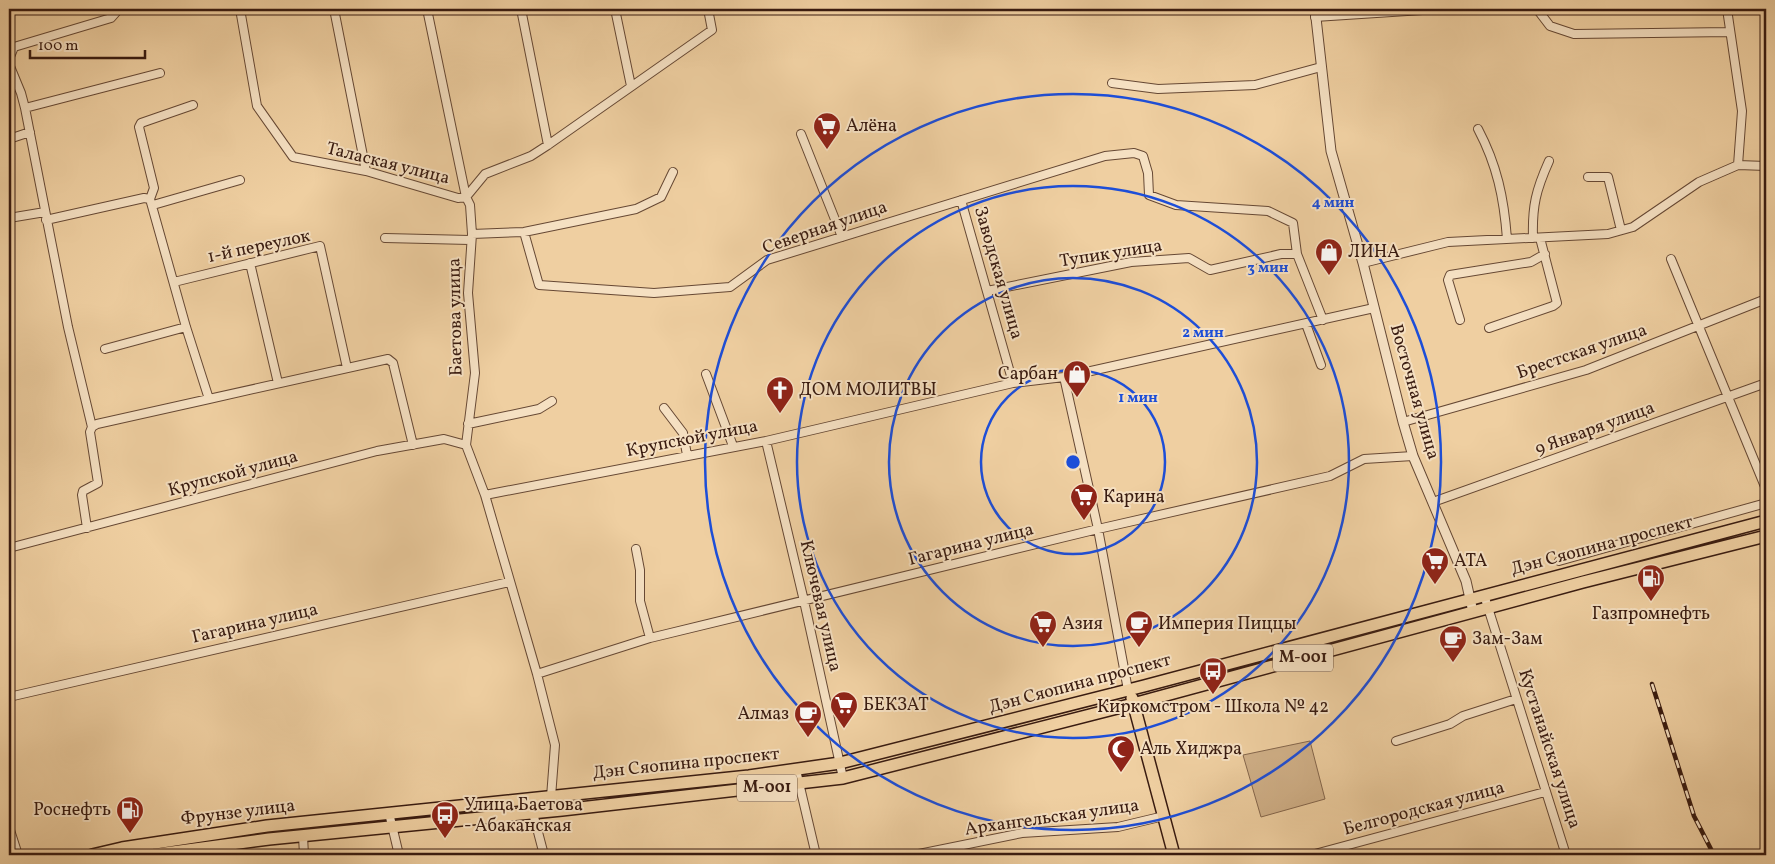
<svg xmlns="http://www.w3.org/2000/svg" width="1775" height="864" viewBox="0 0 1775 864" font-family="Vollkorn,serif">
	<rect width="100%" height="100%" fill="#efcfa1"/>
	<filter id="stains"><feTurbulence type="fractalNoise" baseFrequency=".004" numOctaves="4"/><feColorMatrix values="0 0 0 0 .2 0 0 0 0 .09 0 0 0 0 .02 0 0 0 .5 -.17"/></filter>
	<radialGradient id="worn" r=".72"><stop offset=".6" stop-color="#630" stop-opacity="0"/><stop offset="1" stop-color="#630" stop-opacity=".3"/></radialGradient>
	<path fill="#d0b088" stroke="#84664c" d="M1310 741 1325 799 1261 817 1243 755Z"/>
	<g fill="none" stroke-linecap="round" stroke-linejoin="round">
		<g stroke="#664834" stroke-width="10">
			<path id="minor" d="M240 9 257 106 293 157 366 171 458 198 466 197 485 174 531 156 548 145 712 30 708 9
				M334 9 366 171
				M427 9 466 197 470 205 472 234 468 293 475 373 466 445 485 495 537 674 555 745 551 797
				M521 9 548 145
				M615 9 631 86
				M1537 9 1550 26 1574 34 1730 32
				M1727 9 1742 111 1738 165
				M1315 17 1438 9
				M9 59 14 47 111 18 119 9
				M9 64 21 93 25 108 68 327 92 427
				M1112 83 1158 89 1255 85 1321 67
				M25 108 160 73
				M1478 129C1497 165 1504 198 1507 239
				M801 134 842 237
				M9 139 30 132
				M1588 177H1608L1621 230
				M150 199 154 188 139 127 141 123 193 105
				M961 200 1013 383
				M153 205 240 180
				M9 218 45 212
				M46 220 144 198 150 199 186 327 209 399 388 359 393 363 413 445
				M524 232 539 285 654 293 730 287 767 260 1105 156 1134 153 1143 156 1148 173 1149 195 1176 205 1268 211 1293 223 1297 254 1323 320
				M472 234 524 232 636 209 661 197 673 172
				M385 238 470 240
				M1533 238C1532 206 1536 190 1549 161
				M1671 259 1766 489
				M250 263 278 383
				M1363 263 1448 242 1608 234 1633 227 1699 182 1738 165 1766 166
				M174 282 320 246 347 368
				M987 291 1131 262 1189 258 1210 270 1281 254H1297
				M1460 320 1448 280 1450 275 1531 262 1545 254
				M1306 324 1321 365
				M1489 328 1553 306 1557 303 1540 238
				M105 349 186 327
				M706 374 733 446
				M1064 377 1098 529 1128 690
				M664 408 683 433 687 455
				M1403 422 1586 370 1766 299
				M468 424 539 409 552 401
				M766 441 804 601 843 778
				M485 495 766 441 1013 383 1064 377 1374 308
				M1433 502 1766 383
				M87 528 82 495 83 491 98 483 90 432 92 427 97 424 209 399
				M9 548 377 451 444 439 466 445
				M636 549 640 570V601L650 638
				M1559 561 1766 503
				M1484 595 1566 855
				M537 674 650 638 1098 529 1330 476 1364 459 1413 456
				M9 697 509 582
				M1396 741 1450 724 1463 716 1516 699
				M796 770 816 855
				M389 813 399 855
				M533 813 544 855
				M9 827 18 855
				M303 836 304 855
				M914 855 1022 833 1118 827 1164 816
				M1311 855 1545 792"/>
		</g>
		<g stroke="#664834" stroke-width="11">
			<path id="tertiary" d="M1315 9 1331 151 1363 263 1403 422 1413 456 1466 581 1473 612"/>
		</g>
		<g stroke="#391b10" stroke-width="14">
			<path id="primary" d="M1132 698 1174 855
				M92 855 122 848 267 826 749 776 840 763 1144 686 1766 521
				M150 855 269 839 562 810 843 778 1133 704 1583 582 1766 536"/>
		</g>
		<use href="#minor" stroke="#f5e0c2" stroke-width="8"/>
		<use href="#tertiary" stroke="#f5e0c2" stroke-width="9"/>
		<use href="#primary" stroke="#efcfa1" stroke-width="11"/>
		<g stroke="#391b10" stroke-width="4.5">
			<path id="rail" d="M1652 684 1694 816 1714 855"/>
		</g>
		<use href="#rail" stroke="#f5e0c2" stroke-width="2.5" stroke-dasharray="8" stroke-linecap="butt"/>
	</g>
	<g fill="none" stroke="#1d4ed8" stroke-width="2.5">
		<circle cx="1073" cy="462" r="92"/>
		<circle cx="1073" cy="462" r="184"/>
		<circle cx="1073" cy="462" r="276"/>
		<circle cx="1073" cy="462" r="368"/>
	</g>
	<defs>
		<g id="supermarket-pin" transform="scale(1.4375)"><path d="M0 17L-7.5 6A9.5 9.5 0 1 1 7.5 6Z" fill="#8f2418" stroke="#f5e0c2"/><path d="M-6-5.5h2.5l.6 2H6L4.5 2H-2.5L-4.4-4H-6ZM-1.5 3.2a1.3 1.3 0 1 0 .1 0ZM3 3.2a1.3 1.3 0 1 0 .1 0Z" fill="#fff"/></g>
		<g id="shop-pin" transform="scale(1.4375)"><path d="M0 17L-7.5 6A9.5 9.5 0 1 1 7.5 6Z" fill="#8f2418" stroke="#f5e0c2"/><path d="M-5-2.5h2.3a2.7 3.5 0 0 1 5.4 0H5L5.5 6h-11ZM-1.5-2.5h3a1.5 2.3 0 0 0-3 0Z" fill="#fff"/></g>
		<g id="church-pin" transform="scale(1.4375)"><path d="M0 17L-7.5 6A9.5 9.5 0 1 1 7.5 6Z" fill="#8f2418" stroke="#f5e0c2"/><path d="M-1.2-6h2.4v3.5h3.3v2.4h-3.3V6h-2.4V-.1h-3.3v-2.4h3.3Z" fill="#fff"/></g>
		<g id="fuel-pin" transform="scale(1.4375)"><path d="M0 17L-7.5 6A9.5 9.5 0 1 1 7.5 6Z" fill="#8f2418" stroke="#f5e0c2"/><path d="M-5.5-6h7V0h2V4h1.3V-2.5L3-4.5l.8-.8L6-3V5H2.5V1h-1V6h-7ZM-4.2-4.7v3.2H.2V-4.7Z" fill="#fff"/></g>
		<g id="cafe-pin" transform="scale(1.4375)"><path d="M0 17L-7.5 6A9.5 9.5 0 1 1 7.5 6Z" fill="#8f2418" stroke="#f5e0c2"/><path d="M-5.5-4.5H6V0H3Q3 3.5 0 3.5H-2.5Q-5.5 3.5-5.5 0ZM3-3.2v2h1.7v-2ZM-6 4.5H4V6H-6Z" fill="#fff"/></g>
		<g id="bus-pin" transform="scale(1.4375)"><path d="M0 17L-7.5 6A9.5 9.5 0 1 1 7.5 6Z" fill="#8f2418" stroke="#f5e0c2"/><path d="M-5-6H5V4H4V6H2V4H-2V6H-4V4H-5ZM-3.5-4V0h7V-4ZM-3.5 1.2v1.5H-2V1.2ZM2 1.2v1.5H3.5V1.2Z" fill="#fff"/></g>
		<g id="mosque-pin" transform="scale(1.4375)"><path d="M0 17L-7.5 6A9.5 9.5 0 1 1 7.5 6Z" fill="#8f2418" stroke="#f5e0c2"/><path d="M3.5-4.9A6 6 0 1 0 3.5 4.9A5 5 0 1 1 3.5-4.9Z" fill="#fff"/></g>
	</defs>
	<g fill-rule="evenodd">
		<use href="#supermarket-pin" x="827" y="126"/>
		<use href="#shop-pin" x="1329" y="252"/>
		<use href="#shop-pin" x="1077" y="374"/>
		<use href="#church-pin" x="780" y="390"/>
		<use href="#supermarket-pin" x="1084" y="497"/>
		<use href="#supermarket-pin" x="1435" y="561"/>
		<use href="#fuel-pin" x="1651" y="578"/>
		<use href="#supermarket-pin" x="1043" y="624"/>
		<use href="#cafe-pin" x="1139" y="624"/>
		<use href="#cafe-pin" x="1453" y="639"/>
		<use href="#bus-pin" x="1213" y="671"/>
		<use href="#supermarket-pin" x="844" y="705"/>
		<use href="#cafe-pin" x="808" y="714"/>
		<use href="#mosque-pin" x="1121" y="749"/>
		<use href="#fuel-pin" x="130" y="810"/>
		<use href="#bus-pin" x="445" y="815"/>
	</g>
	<g text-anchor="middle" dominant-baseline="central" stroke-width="4" stroke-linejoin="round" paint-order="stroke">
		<g fill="#f5e0c2" stroke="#715645" stroke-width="1">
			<rect x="1273" y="644.5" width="60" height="27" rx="4"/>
			<rect x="737" y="774.5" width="60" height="27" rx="4"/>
		</g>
		<g font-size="16" font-weight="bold" fill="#391b10">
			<text x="1303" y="658">M-001</text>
			<text x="767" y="788">M-001</text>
		</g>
		<g font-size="18" fill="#391b10" stroke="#f5e0c2" text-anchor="start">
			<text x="846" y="126">Алёна</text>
			<text x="1348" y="252">ЛИНА</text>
			<text x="1058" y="374" text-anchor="end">Сарбан</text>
			<text x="799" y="390">ДОМ МОЛИТВЫ</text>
			<text x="1103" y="497">Карина</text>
			<text x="1454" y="561">АТА</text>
			<text x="1651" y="614" text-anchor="middle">Газпромнефть</text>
			<text x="1062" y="624">Азия</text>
			<text x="1158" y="624">Империя Пиццы</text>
			<text x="1472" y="639">Зам-Зам</text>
			<text x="863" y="705">БЕКЗАТ</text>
			<text x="1213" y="707" text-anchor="middle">Киркомстром - Школа № 42</text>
			<text x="789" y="714" text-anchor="end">Алмаз</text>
			<text x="1140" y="749">Аль Хиджра</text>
			<text x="464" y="805">Улица Баетова<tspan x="464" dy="21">- Абаканская</tspan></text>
			<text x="111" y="810" text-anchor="end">Роснефть</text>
		</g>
		<g font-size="18" fill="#391b10" stroke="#f5e0c2">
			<text transform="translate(388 164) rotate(14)">Талаская улица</text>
			<text transform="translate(825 228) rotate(-19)">Северная улица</text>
			<text transform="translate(259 247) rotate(-12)">1-й переулок</text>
			<text transform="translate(1111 254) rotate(-9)">Тупик улица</text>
			<text transform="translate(998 273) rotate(74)">Заводская улица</text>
			<text transform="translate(456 317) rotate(-91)">Баетова улица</text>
			<text transform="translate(1582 352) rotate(-19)">Брестская улица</text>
			<text transform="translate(1414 392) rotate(74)">Восточная улица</text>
			<text transform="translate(1595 429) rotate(-20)">9 Января улица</text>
			<text transform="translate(692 439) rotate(-11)">Крупской улица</text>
			<text transform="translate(233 474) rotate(-15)">Крупской улица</text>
			<text transform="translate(971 545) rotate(-14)">Гагарина улица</text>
			<text transform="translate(1602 546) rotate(-15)">Дэн Сяопина проспект</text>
			<text transform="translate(820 606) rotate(77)">Ключевая улица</text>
			<text transform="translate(255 624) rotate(-13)">Гагарина улица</text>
			<text transform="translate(1080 684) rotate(-15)">Дэн Сяопина проспект</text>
			<text transform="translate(1549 749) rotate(72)">Кустанайская улица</text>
			<text transform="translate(686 764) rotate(-6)">Дэн Сяопина проспект</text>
			<text transform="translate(1424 809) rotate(-15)">Белгородская улица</text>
			<text transform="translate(238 813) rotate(-7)">Фрунзе улица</text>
			<text transform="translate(1052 818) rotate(-8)">Архангельская улица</text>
		</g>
	</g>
	<circle cx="1073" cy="462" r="8" fill="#1d4ed8" stroke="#f5e0c2" stroke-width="2.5"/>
	<g font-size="15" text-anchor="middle" font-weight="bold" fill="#1d4ed8" stroke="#f5e0c2" stroke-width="4" stroke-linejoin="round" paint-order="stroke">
		<text x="1333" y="207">4 мин</text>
		<text x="1268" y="272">3 мин</text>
		<text x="1203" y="337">2 мин</text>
		<text x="1138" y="402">1 мин</text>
	</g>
	<rect width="1775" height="864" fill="none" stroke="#efcfa1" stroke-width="30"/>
	<rect x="10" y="10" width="1755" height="844" fill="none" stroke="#391b10" stroke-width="2.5"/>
	<rect x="15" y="15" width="1745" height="834" fill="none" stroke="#391b10"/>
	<path d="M30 50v8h115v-8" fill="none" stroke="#391b10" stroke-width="2.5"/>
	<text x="38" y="50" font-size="15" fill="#391b10" stroke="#f5e0c2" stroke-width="4" paint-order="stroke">100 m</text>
	<rect width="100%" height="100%" filter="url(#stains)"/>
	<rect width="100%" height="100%" fill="url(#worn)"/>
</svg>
